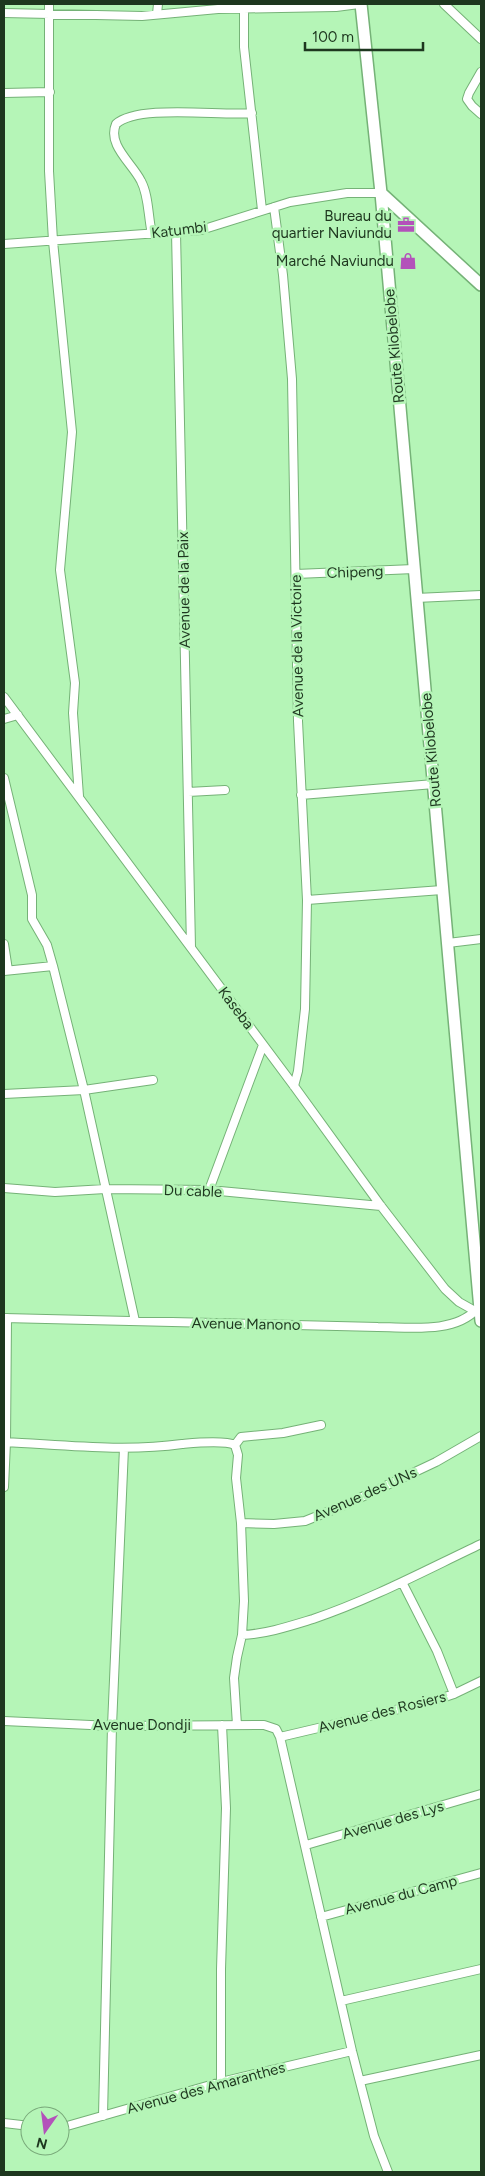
<svg xmlns="http://www.w3.org/2000/svg" width="485" height="2176" viewBox="0 0 485 2176" font-family="Figtree,sans-serif">
	<rect width="100%" height="100%" fill="#b5f5b7"/>
	<g fill="none" stroke-linecap="round" stroke-linejoin="round">
		<g stroke="#75b277" stroke-width="10">
			<path id="street" d="M49 4V171L53 241 72 432 60 570 75 683 73 713 79 796
				M444 4 481 39
				M244 8V47L262 210
				M4 13 142 16 218 9 336 7 359 4
				M157 14 158 4
				M481 72 469 93 467 99 472 106 481 114
				M4 93 50 92
				M274 207 283 275 292 379 298 721 307 900 305 1009 298 1071 294 1086
				M176 232 191 947
				M152 234C148 217 149 196 141 181 132 163 107 145 116 124 138 104 220 116 252 113
				M4 244 201 230 290 202 347 193H381
				M296 574 414 569
				M416 598 481 595
				M4 697 294 1086 381 1206 445 1289 459 1302 475 1311
				M4 719 18 715
				M4 778 32 895V919L47 945 53 966 84 1090 135 1321
				M188 792 225 790
				M301 795 434 784
				M307 900 442 890
				M448 943 481 939
				M4 944 8 970
				M4 971 53 966
				M4 1094 84 1090 153 1080
				M4 1188 55 1192 105 1189 209 1190 381 1206
				M209 1190 263 1045
				M4 1318 378 1327C409 1327 454 1334 477 1309
				M6 1442C65 1445 124 1452 182 1444 194 1443 224 1440 235 1445L238 1455 236 1478 241 1523 244 1601 242 1635 237 1657 234 1678 237 1725
				M235 1445 241 1437 283 1433 321 1425
				M4 1487 6 1442 7 1318
				M241 1523 274 1524 305 1521 347 1504 436 1462 481 1436
				M402 1582 437 1651 454 1694
				M242 1635C266 1634 290 1626 313 1619 372 1599 426 1570 481 1544
				M4 1721 112 1726 264 1725 276 1729 280 1737 352 2051 374 2136 388 2172
				M280 1737 433 1701 454 1694 481 1681
				M306 1845 481 1794
				M321 1917 481 1873
				M341 2001 481 1969
				M360 2081 481 2055
				M221 2082V1969L226 1808 222 1725
				M103 2116 112 1726 124 1448
				M4 2123 30 2126
				M60 2128 221 2082 352 2051"/>
		</g>
		<g stroke="#75b277" stroke-width="14">
			<path id="secondary" d="M361 4 381 193 481 1321
				M381 193 481 285"/>
		</g>
		<use href="#street" stroke="#fff" stroke-width="8"/>
		<use href="#secondary" stroke="#fff" stroke-width="11"/>
	</g>
	<defs>
		<g id="office-bare" transform="scale(1.35)"><path d="M-6-3h4V-5.5h4V-3h4V5H-6ZM-1-4.5V-3h2v-1.5ZM-6 0V1H6V0Z" fill="#b352ba" stroke="#b5f5b7" stroke-width="2.5" paint-order="stroke"/></g>
		<g id="shop-bare" transform="scale(1.35)"><path d="M-5-2.5h2.3a2.7 3.5 0 0 1 5.4 0H5L5.5 6h-11ZM-1.5-2.5h3a1.5 2.3 0 0 0-3 0Z" fill="#b352ba" stroke="#b5f5b7" stroke-width="2.5" paint-order="stroke"/></g>
	</defs>
	<g fill-rule="evenodd">
		<use href="#office-bare" x="406" y="225"/>
		<use href="#shop-bare" x="408" y="261"/>
	</g>
	<g text-anchor="middle" dominant-baseline="central" stroke-width="5" stroke-linejoin="round" paint-order="stroke">
		<g font-size="15" fill="#1e371f" stroke="#b5f5b7" text-anchor="end">
			<text x="392" y="216">Bureau du<tspan x="392" dy="17">quartier Naviundu</tspan></text>
			<text x="394" y="261">Marché Naviundu</text>
		</g>
		<g font-size="15" fill="#1e371f" stroke="#b5f5b7">
			<text transform="translate(179 230) rotate(-7)">Katumbi</text>
			<text transform="translate(394 346) rotate(-95)">Route Kilobelobe</text>
			<text transform="translate(355 572) rotate(-2)">Chipeng</text>
			<text transform="translate(184 590) rotate(-91)">Avenue de la Paix</text>
			<text transform="translate(297 646) rotate(-91)">Avenue de la Victoire</text>
			<text transform="translate(431 750) rotate(-95)">Route Kilobelobe</text>
			<text transform="translate(236 1008) rotate(53)">Kaseba</text>
			<text transform="translate(193 1191) rotate(2)">Du cable</text>
			<text transform="translate(246 1324) rotate(1)">Avenue Manono</text>
			<text transform="translate(365 1494) rotate(-24)">Avenue des UNs</text>
			<text transform="translate(382 1712) rotate(-14)">Avenue des Rosiers</text>
			<text x="142" y="1725">Avenue Dondji</text>
			<text transform="translate(393 1820) rotate(-16)">Avenue des Lys</text>
			<text transform="translate(401 1895) rotate(-15)">Avenue du Camp</text>
			<text transform="translate(206 2088) rotate(-15)">Avenue des Amaranthes</text>
		</g>
	</g>
	<rect width="485" height="2176" fill="none" stroke="#1e371f" stroke-width="10"/>
	<g transform="translate(45 2131) rotate(194)"><circle r="24" fill="#b5f5b7" stroke="#79a97a"/>
	<path d="M0-4L9 19L0 12L-9 19Z" fill="#b352ba"/>
	<text y="-8" font-size="14" font-weight="bold" text-anchor="middle" fill="#1e371f">N</text>
	</g>
	<path d="M305 42v8h118v-8" fill="none" stroke="#1e371f" stroke-width="2.5"/>
	<text x="312" y="42" font-size="15" fill="#1e371f" stroke="#b5f5b7" stroke-width="4" paint-order="stroke">100 m</text>
</svg>
